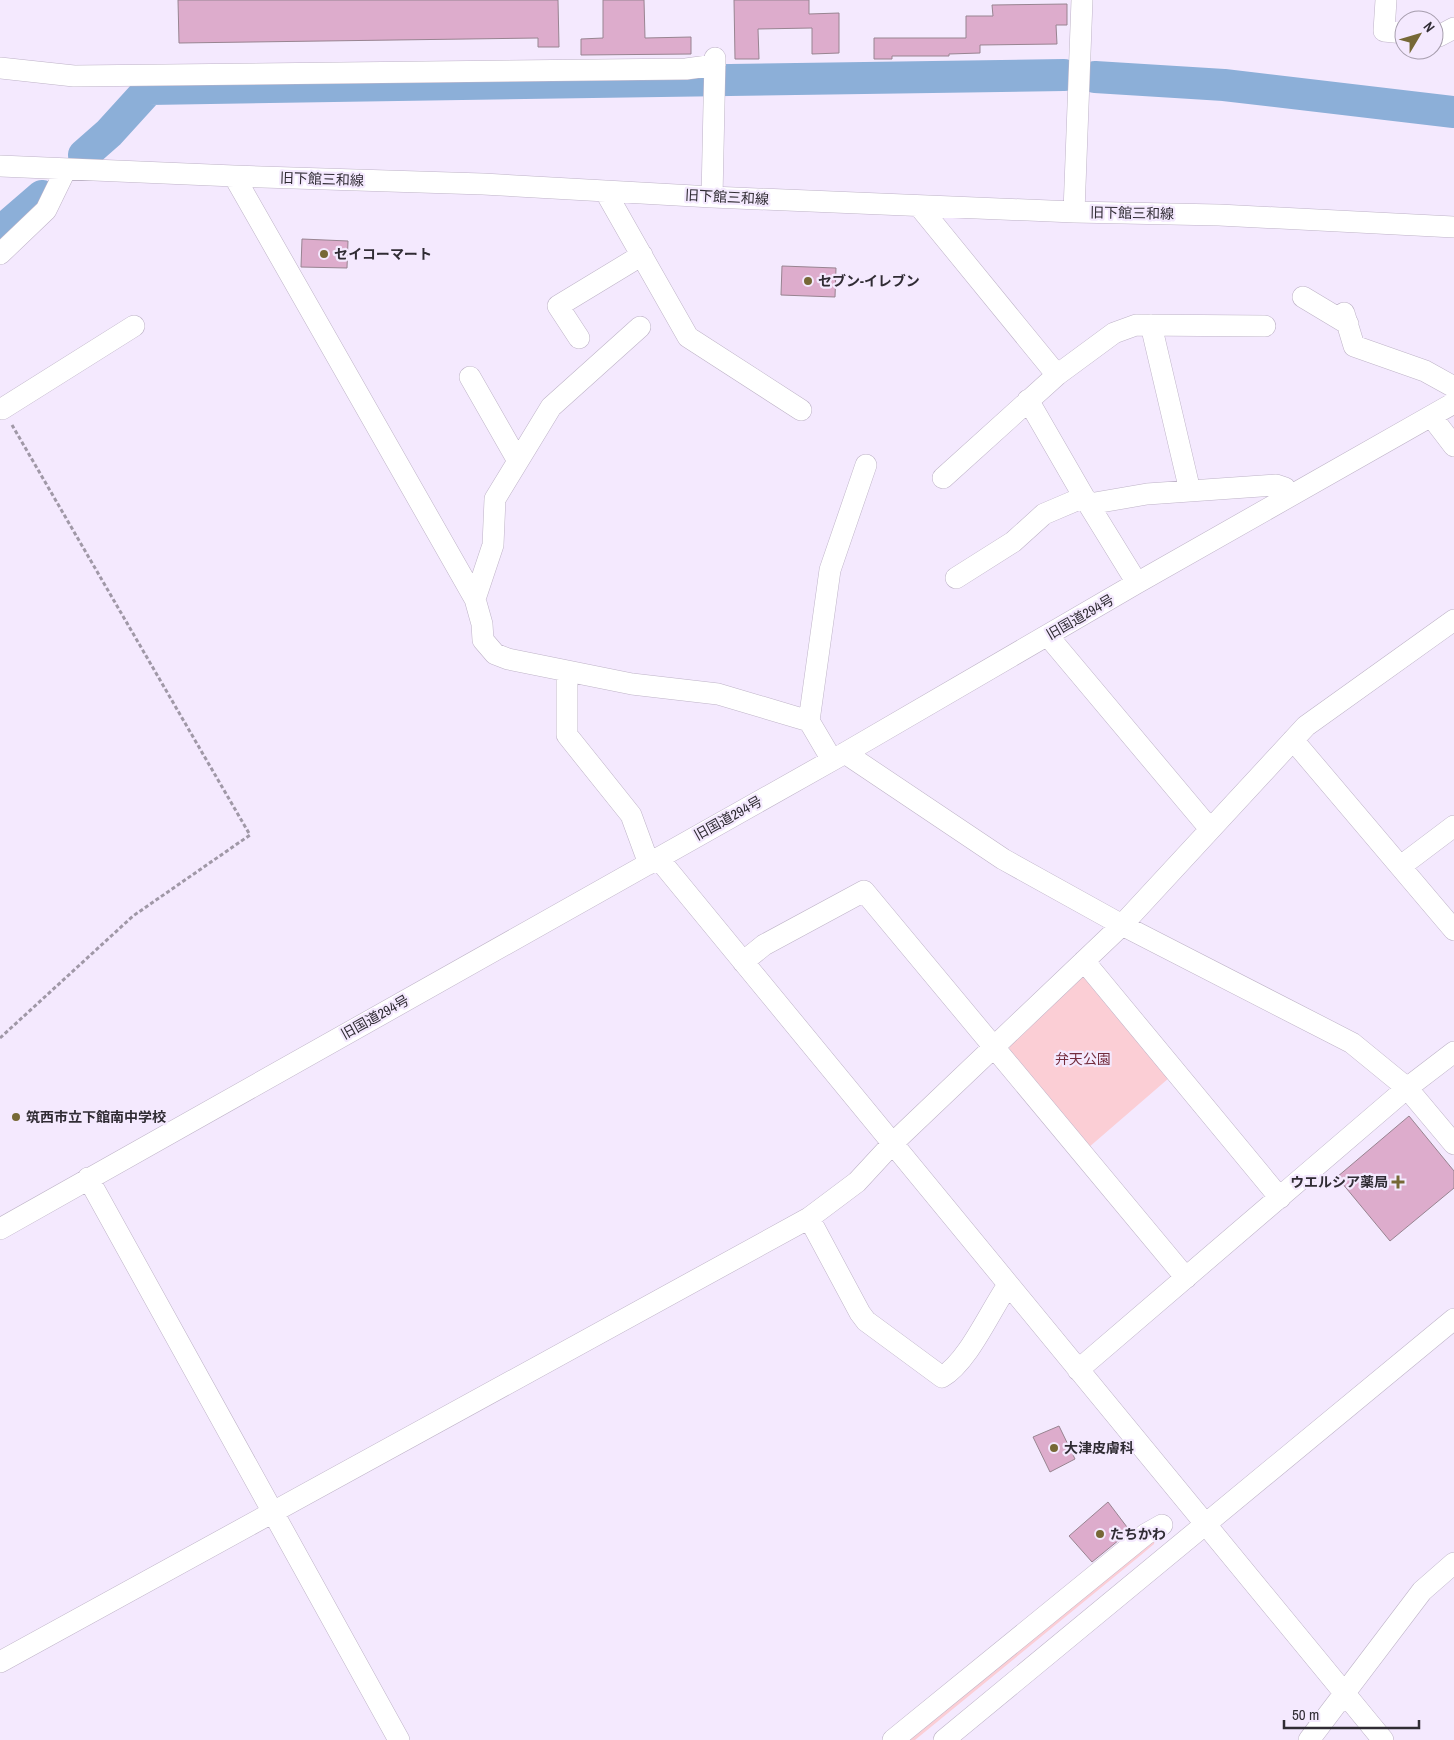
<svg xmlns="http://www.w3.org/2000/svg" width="1454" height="1740" viewBox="0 0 1454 1740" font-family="'Archivo Narrow','Noto Sans JP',sans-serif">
	<rect width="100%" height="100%" fill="#f4e9fe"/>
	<path fill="#fbced5" d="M1085 977 1169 1078 1088 1148 1009 1054 1010 1039 1069 978Z
		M1155 1538 1154 1544 1141 1555 915 1740H909Z"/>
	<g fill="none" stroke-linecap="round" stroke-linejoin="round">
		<path stroke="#8cafd8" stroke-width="32" d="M1095 77 1224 85 1454 112
			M84 155 109 133 149 89C454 85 759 78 1064 75
			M0 232 42 196"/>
	</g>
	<path fill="#ddaccc" stroke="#988491" d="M178 0H558L559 47H538V38L179 43Z
		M603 0H644L645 38 691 37V54L581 55V39L603 38Z
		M734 0H809V14L839 13V53L812 54V28L758 29 759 59H735Z
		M1067 4V25H1056L1057 44 980 45V53L949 54V56H892V59H874V38H966V16H993L992 5Z
		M302 239 348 241 347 268 301 267Z
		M782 266 836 268 835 297 781 295Z
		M1409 1116 1454 1171V1188L1390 1241 1337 1177Z
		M1059 1426 1075 1459 1050 1472 1033 1437Z
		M1108 1502 1130 1531 1092 1562 1069 1536Z"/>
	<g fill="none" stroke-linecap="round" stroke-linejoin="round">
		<g stroke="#beb3c7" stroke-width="22">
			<path id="minor" d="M1386 0 1384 31 1404 33
				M1434 35 1439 36 1454 28
				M0 68 74 76 686 69 715 65
				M0 166 234 176 483 184 712 197 1074 212 1219 215 1454 227
				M234 176 475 599 482 624 483 640 495 654 508 659 632 684 718 694 809 721 832 760
				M605 191 688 337 801 410
				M712 197 715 58
				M919 206 1057 375 943 478
				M1074 212 1082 0
				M0 254 46 210 66 169
				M1303 297 1348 324
				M1344 313 1354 346 1425 371 1454 387
				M1151 325 1190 491
				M579 338 558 306 642 255
				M1057 375 1114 333 1136 325 1265 326
				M470 377 518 461
				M1028 400 1084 497 1137 583
				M2 409 134 326
				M1431 416 1454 446
				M1089 504 1147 494 1276 485 1285 488
				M956 578 1013 542 1044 514 1084 497
				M475 599 493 545 495 499 551 407 640 327
				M1048 636 1210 829
				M567 671V735L631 815 649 864
				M809 721 830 570 866 465
				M1293 740 1454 930
				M845 753 1003 859 1122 925 1352 1043 1407 1088 1454 1144
				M658 858 1383 1740
				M1401 866 1454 826
				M1084 961 1280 1198
				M743 962 764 945 864 891 1186 1278
				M88 1178 399 1740
				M809 1218 860 1313 866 1321 942 1377C968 1362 990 1311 1008 1285
				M0 1229 845 753 1137 583 1454 403
				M1078 1370 1407 1088 1454 1052
				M0 1662 809 1218 857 1182 893 1143 1122 925 1306 726 1454 620
				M893 1740 1146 1534 1162 1525
				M944 1740 1454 1319
				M1309 1740 1422 1591 1454 1563"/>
		</g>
		<path stroke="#a098a7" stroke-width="3" stroke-dasharray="4 2.5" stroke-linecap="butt" d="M0 1038 133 916 250 835 12 425"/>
		<use href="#minor" stroke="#fff" stroke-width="21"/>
	</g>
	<g fill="#766836" stroke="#f4e9fe" stroke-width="2">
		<circle cx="324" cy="254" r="5"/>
		<circle cx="808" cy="281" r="5"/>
		<circle cx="16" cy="1117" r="5"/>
		<path d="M1395.5 1174.5h5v5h5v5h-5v5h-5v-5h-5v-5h5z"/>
		<circle cx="1054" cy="1448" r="5"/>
		<circle cx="1100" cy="1534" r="5"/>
	</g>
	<g text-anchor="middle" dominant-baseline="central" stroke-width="4.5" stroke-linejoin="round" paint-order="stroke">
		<g font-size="14" fill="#302c34" stroke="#f4e9fe">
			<text transform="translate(322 179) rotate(2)">旧下館三和線</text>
			<text transform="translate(727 197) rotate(3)">旧下館三和線</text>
			<text transform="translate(1132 213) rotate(1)">旧下館三和線</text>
			<text transform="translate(1080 617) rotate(-30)">旧国道294号</text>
			<text transform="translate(728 818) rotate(-29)">旧国道294号</text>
			<text transform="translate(375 1017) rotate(-29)">旧国道294号</text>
		</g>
		<g font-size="14" font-weight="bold" fill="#302c34" stroke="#f4e9fe" text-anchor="start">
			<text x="334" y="254">セイコーマート</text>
			<text x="818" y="281">セブン-イレブン</text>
			<text x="26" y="1117">筑西市立下館南中学校</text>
			<text x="1388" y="1182" text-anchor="end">ウエルシア薬局</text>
			<text x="1064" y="1448">大津皮膚科</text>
			<text x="1110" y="1534">たちかわ</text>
		</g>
		<g font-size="14" fill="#732c3d" stroke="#f4e9fe">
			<text x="1083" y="1059">弁天公園</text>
		</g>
	</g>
	<g transform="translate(1419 35) rotate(52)"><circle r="24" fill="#f4e9fe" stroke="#a69dad"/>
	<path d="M0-4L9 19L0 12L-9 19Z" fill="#766836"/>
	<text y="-8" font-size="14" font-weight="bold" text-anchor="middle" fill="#302c34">N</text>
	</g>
	<path d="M1284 1720v8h135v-8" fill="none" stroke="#302c34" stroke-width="2.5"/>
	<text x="1292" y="1720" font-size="15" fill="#302c34" stroke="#f4e9fe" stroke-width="4" paint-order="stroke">50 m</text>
</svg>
